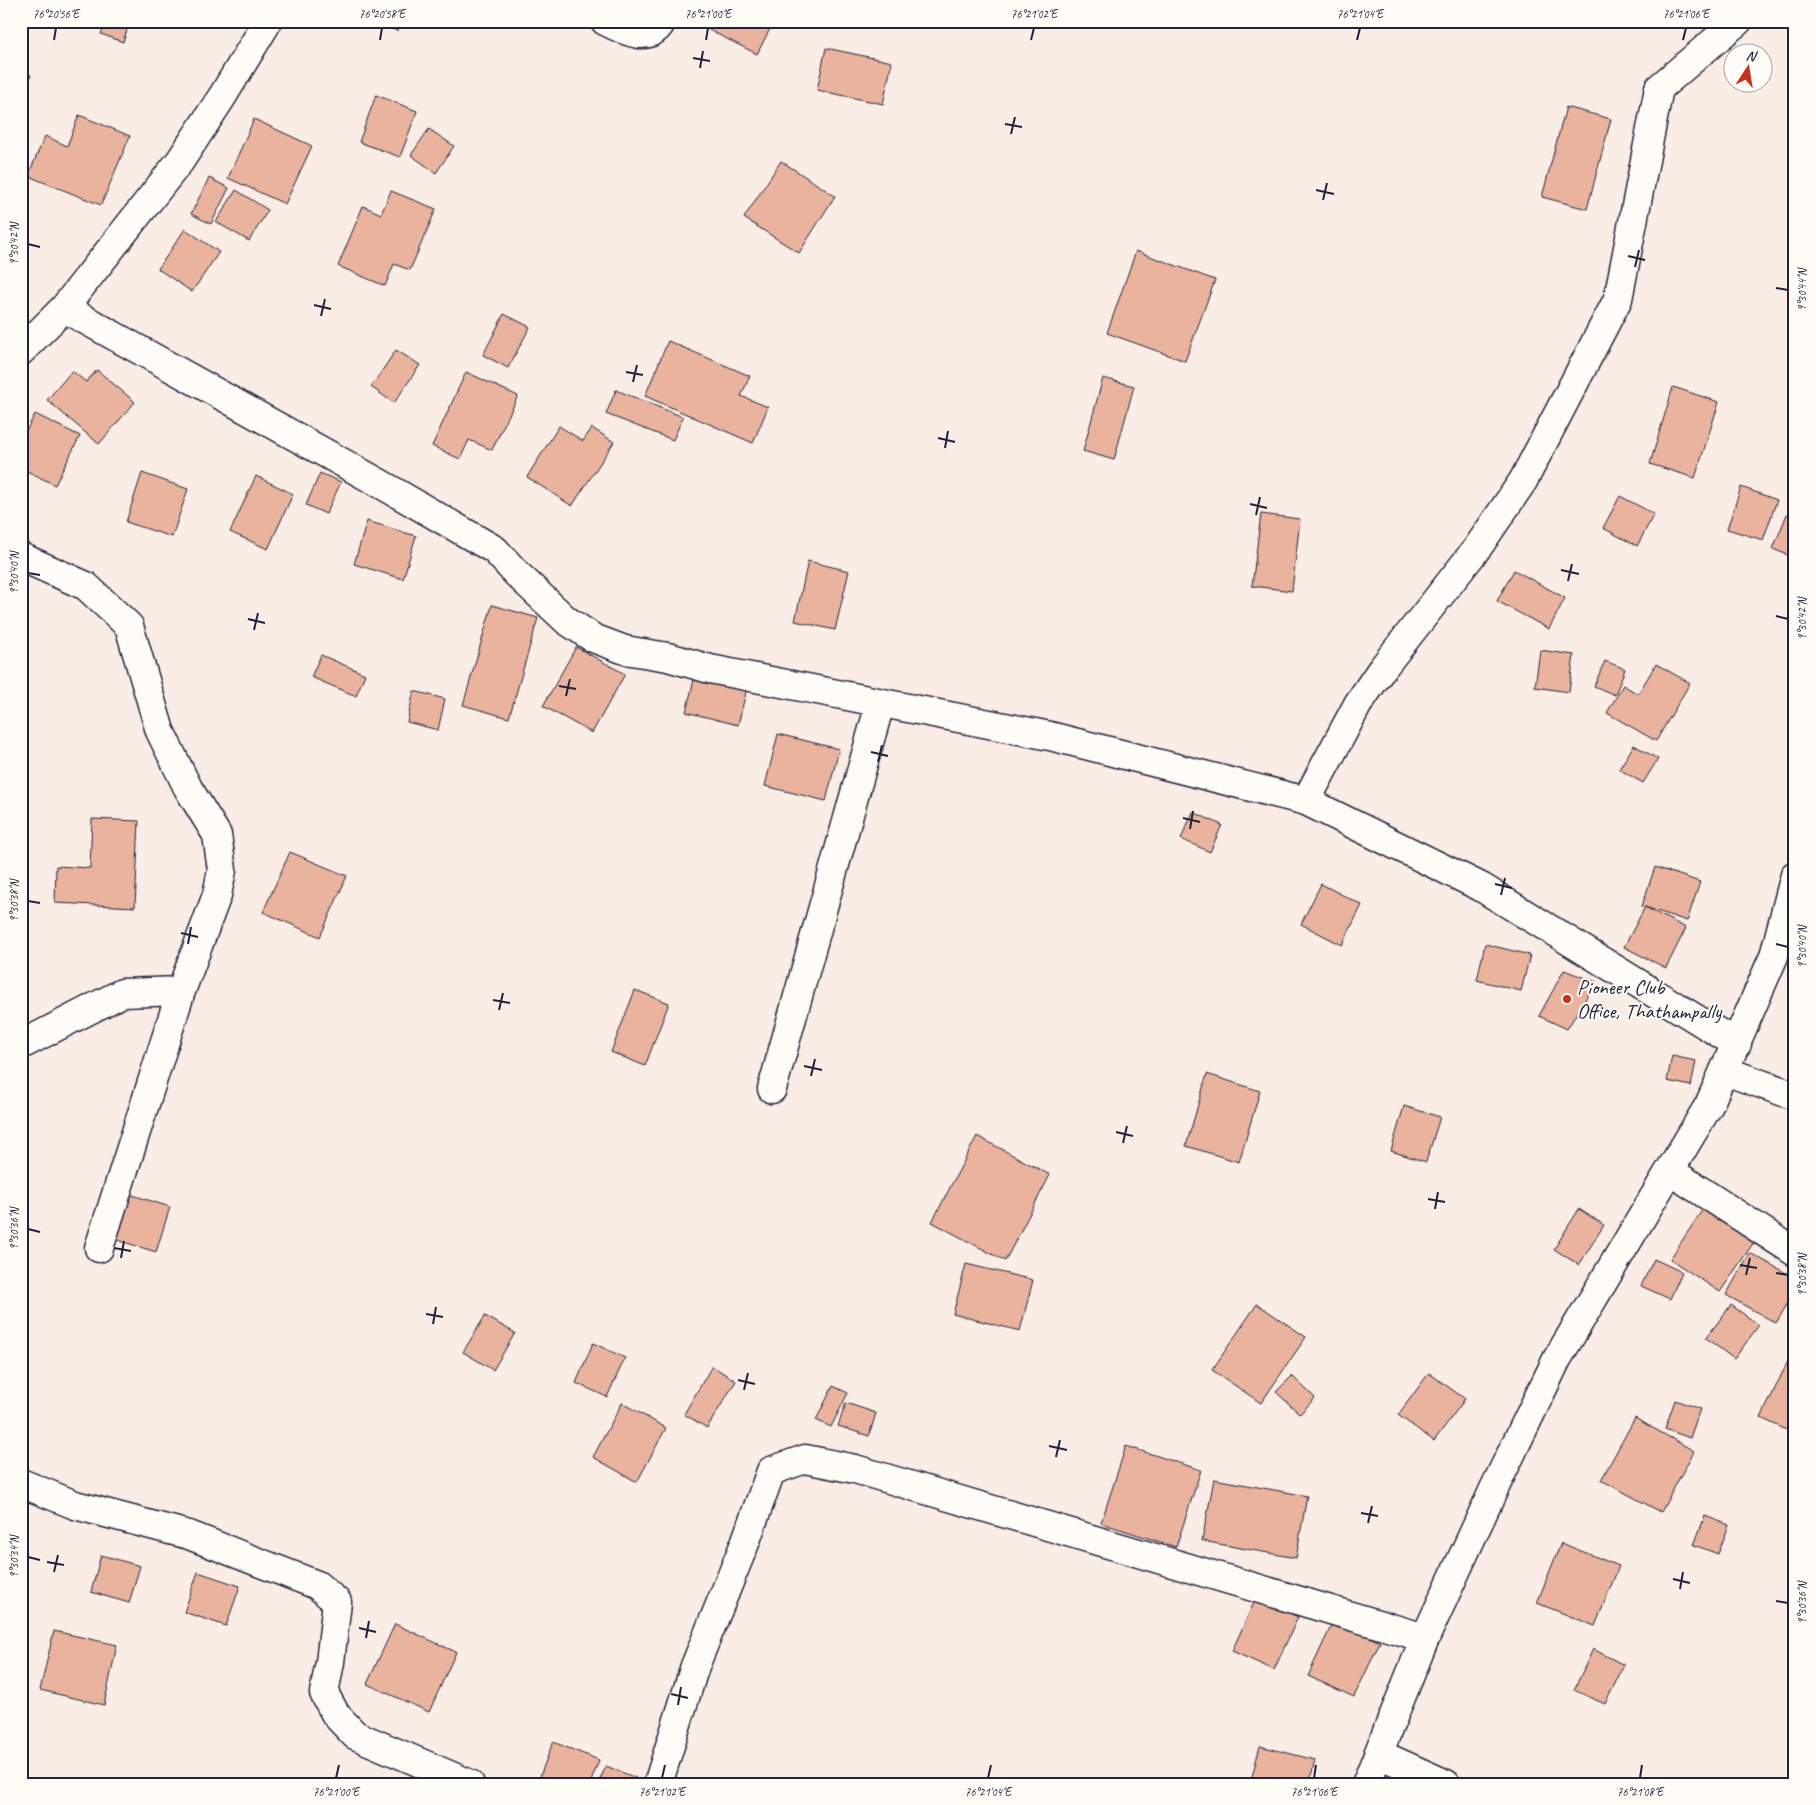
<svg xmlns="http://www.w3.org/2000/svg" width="1816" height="1805" viewBox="0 0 1816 1805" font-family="Caveat,sans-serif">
	<rect width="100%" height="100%" fill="#f9ede5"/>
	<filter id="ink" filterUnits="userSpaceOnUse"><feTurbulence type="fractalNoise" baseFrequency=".02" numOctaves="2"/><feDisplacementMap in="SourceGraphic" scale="10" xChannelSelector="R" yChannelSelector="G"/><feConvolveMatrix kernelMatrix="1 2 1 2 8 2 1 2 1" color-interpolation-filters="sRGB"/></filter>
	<g filter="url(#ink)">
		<path fill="#e9b39e" stroke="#22223b" d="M106 21H130L123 42 101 34Z
			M372 21H400L397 31Z
			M695 21H774L757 54 695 23Z
			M826 48 892 62 883 104 817 90Z
			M21 73 31 75 21 110Z
			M376 95 417 111 400 157 359 142Z
			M1566 107 1611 119 1587 209 1542 197Z
			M79 115 130 136 101 205 28 176 45 136 67 146Z
			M254 119 312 146 285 204 228 178Z
			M429 129 454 146 436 173 411 155Z
			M781 161 835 196 799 253 744 218Z
			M209 178 229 188 211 224 191 214Z
			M236 190 268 210 249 241 216 222Z
			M391 191 436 209 410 270 394 264 385 286 338 266 363 206 381 214Z
			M185 229 219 252 192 292 158 269Z
			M1136 251 1215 280 1185 361 1107 333Z
			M504 314 530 327 508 368 483 355Z
			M668 341 750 376 741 396 768 407 753 443 645 396Z
			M396 350 420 365 394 403 371 387Z
			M97 370 135 402 99 444 47 400 72 371 86 382Z
			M466 372 518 396 492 450 469 440 460 459 432 446Z
			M1103 378 1134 386 1114 460 1083 451Z
			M1673 387 1719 402 1695 478 1650 464Z
			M616 390 683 417 673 440 606 414Z
			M35 414 80 436 55 485 21 468V441Z
			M559 426 583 441 592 428 614 442 572 506 527 477Z
			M142 473 188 489 172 537 126 522Z
			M320 473 341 482 326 514 306 505Z
			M256 476 293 494 268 549 230 532Z
			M1741 487 1777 500 1763 540 1727 529Z
			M1620 496 1654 514 1637 546 1603 528Z
			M1261 514 1300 519 1292 591 1252 586Z
			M1787 514 1795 517V558L1773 549Z
			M367 521 416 536 403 579 354 564Z
			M808 561 849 571 835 630 795 621Z
			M1514 570 1565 598 1549 629 1497 601Z
			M492 605 538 618 509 718 463 705Z
			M21 628 27 629 23 646 21 645Z
			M576 647 625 674 592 733 543 706Z
			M1540 650 1574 655 1569 692 1535 687Z
			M321 655 365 674 356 696 311 677Z
			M1605 661 1625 669 1615 695 1594 686Z
			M1656 664 1690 683 1656 741 1607 713 1623 685 1638 694Z
			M696 672 748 684 738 725 686 712Z
			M414 691 445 699 438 730 407 722Z
			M778 734 839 749 826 801 765 786Z
			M1634 745 1658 759 1643 783 1619 769Z
			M1193 812 1222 825 1210 852 1181 839Z
			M92 819 139 821 135 907 55 903 56 866 90 868Z
			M290 852 347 876 320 937 263 912Z
			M1655 867 1700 882 1687 921 1642 906Z
			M1321 884 1362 905 1342 945 1301 924Z
			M1645 907 1686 928 1666 968 1624 947Z
			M1485 944 1530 955 1521 991 1477 980Z
			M1564 970 1596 982 1567 1029 1539 1016Z
			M635 990 669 1003 645 1066 611 1052Z
			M1672 1056 1696 1061 1691 1086 1667 1081Z
			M1207 1074 1260 1091 1239 1162 1186 1146Z
			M1404 1106 1440 1117 1426 1162 1391 1151Z
			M977 1136 1050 1175 1005 1261 932 1222Z
			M126 1193 170 1207 156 1252 111 1238Z
			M1707 1203 1758 1236 1720 1292 1670 1259Z
			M1579 1209 1604 1225 1579 1265 1554 1249Z
			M1750 1253 1795 1278V1291L1776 1323 1726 1295Z
			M1654 1259 1682 1272 1670 1299 1641 1286Z
			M966 1264 1033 1280 1020 1331 953 1314Z
			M1257 1304 1306 1337 1261 1403 1212 1370Z
			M1731 1305 1759 1325 1734 1359 1706 1338Z
			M485 1316 515 1333 493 1370 463 1352Z
			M593 1343 625 1358 607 1397 576 1383Z
			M1788 1361 1795 1364V1434L1761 1418Z
			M712 1366 736 1381 707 1428 684 1414Z
			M1429 1373 1465 1399 1434 1441 1398 1415Z
			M1292 1376 1315 1398 1300 1414 1276 1392Z
			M833 1386 848 1393 831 1427 816 1420Z
			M1675 1400 1700 1409 1690 1438 1665 1429Z
			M622 1403 666 1428 637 1482 593 1457Z
			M846 1403 876 1413 869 1436 838 1426Z
			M1635 1418 1694 1451 1661 1512 1601 1480Z
			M1126 1446 1201 1470 1176 1547 1101 1523Z
			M1214 1479 1307 1496 1296 1558 1202 1541Z
			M1705 1516 1729 1525 1718 1554 1694 1545Z
			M1561 1543 1619 1566 1595 1626 1537 1603Z
			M101 1555 140 1566 129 1603 91 1592Z
			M198 1572 240 1586 226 1626 184 1612Z
			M1256 1598 1298 1617 1274 1670 1232 1651Z
			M1334 1620 1380 1642 1354 1697 1308 1676Z
			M395 1624 456 1652 429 1712 367 1684Z
			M54 1631 117 1645 104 1705 40 1690Z
			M1593 1649 1624 1665 1605 1704 1574 1690Z
			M553 1742 599 1760 590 1784H537Z
			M1260 1746 1315 1760 1309 1784H1250Z
			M606 1766 636 1778 634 1784H598Z"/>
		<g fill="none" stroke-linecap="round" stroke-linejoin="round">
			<g stroke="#22223b" stroke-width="31">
				<path id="minor" d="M605 21C623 30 650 45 662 21
					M64 308 381 484 495 550 517 574 566 620 593 638 625 650 668 657 710 669 1050 736 1306 801 1481 887 1737 1044
					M21 351 64 308 180 161 222 97 268 21
					M21 557 86 586 129 626 160 731 188 788 217 835 222 870 217 895 181 991 99 1248
					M1306 801 1358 704 1381 670 1478 547 1523 481 1618 299 1659 88 1738 21
					M21 1045 122 993 181 991
					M1725 1071 1795 1096
					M772 1089 880 704
					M1670 1171 1795 1252
					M21 1483 75 1505 189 1535 317 1585 337 1602 330 1662 324 1693 336 1715 355 1735 470 1784
					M1379 1754 1446 1784
					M658 1784 695 1666 745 1543 771 1471 805 1459 855 1469 1425 1638"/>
			</g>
			<g stroke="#22223b" stroke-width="31">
				<path id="major" d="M1366 1784 1425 1638 1494 1489 1557 1359 1709 1105 1774 956 1795 875"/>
			</g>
			<use href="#minor" stroke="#fdfcf7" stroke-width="28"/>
			<use href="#major" stroke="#fdfcf7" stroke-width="28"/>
		</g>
	</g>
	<path fill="none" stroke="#22223b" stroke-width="2" d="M54 40 56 28M380 40 382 28M706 40 708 28M1031 40 1034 28M1357 40 1360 28M1683 40 1686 28M693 58 710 61M700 68 703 51M1005 124 1022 127M1011 134 1015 117M1316 190 1334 194M1323 200 1327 183M28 244 40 247M1628 256 1645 260M1635 267 1639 250M1776 288 1788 290M314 305 331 309M321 316 325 299M626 372 643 375M633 382 637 365M938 438 955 442M945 448 948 431M1250 504 1267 508M1256 515 1260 497M1561 570 1579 574M28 573 40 575M1568 581 1572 564M1776 616 1788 619M248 619 265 623M254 630 258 613M559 686 576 689M566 696 570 679M871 752 888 756M878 762 882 745M1183 818 1200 822M1190 829 1193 811M1495 884 1512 888M1501 895 1505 878M28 901 40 903M181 933 198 937M188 944 191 927M1776 944 1788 947M493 1000 510 1003M499 1010 503 993M804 1066 822 1070M811 1076 815 1059M1116 1132 1133 1136M1123 1143 1127 1126M1428 1199 1445 1202M1435 1209 1438 1192M28 1229 40 1232M114 1248 131 1251M121 1258 124 1241M1740 1265 1757 1268M1776 1273 1788 1275M1746 1275 1750 1258M426 1314 443 1317M433 1324 436 1307M738 1380 755 1384M744 1390 748 1373M1049 1446 1067 1450M1056 1457 1060 1440M1361 1513 1378 1516M1368 1523 1372 1506M28 1557 40 1560M47 1562 64 1565M54 1572 58 1555M1673 1579 1690 1583M1680 1589 1683 1572M1776 1601 1788 1603M359 1628 376 1632M366 1638 369 1621M671 1694 688 1698M678 1705 681 1687M336 1778 339 1765M662 1778 665 1765M988 1778 991 1765M1314 1778 1316 1765M1640 1778 1642 1765"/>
	<circle fill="#c8321e" stroke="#fdfcf7" stroke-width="2" cx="1567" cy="999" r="5"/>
	<g text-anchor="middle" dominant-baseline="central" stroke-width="4" stroke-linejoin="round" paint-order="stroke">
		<g font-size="21" fill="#22223b" stroke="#fdfcf7" text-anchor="start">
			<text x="1577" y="987">Pioneer Club<tspan x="1577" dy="24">Office, Thathampally</tspan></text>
		</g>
	</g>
	<rect width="1816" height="1805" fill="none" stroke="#fdfcf7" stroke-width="55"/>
	<g transform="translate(1748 68) rotate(12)"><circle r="24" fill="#fdfcf7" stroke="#a5a5ac"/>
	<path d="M0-4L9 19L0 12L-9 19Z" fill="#c8321e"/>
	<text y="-8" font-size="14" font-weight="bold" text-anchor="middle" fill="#22223b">N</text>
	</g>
	<rect x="28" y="28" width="1760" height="1750" fill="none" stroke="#22223b" stroke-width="2"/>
	<g font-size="12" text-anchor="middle" fill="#22223b">
		<text x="56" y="18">76°20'56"E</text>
		<text x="382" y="18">76°20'58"E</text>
		<text x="708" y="18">76°21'00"E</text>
		<text x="1034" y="18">76°21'02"E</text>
		<text x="1360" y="18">76°21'04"E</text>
		<text x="1686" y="18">76°21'06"E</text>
		<text transform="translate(14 244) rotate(-90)" y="4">9°30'42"N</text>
		<text transform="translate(1802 290) rotate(-90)" y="4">9°30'44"N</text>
		<text transform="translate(14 573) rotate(-90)" y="4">9°30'40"N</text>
		<text transform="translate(1802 619) rotate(-90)" y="4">9°30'42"N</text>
		<text transform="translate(14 901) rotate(-90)" y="4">9°30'38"N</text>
		<text transform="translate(1802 947) rotate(-90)" y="4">9°30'40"N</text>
		<text transform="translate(14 1229) rotate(-90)" y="4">9°30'36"N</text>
		<text transform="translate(1802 1275) rotate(-90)" y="4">9°30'38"N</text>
		<text transform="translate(14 1557) rotate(-90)" y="4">9°30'34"N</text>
		<text transform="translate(1802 1603) rotate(-90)" y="4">9°30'36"N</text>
		<text x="336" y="1796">76°21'00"E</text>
		<text x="662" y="1796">76°21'02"E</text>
		<text x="988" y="1796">76°21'04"E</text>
		<text x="1314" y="1796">76°21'06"E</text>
		<text x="1640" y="1796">76°21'08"E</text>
	</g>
</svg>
